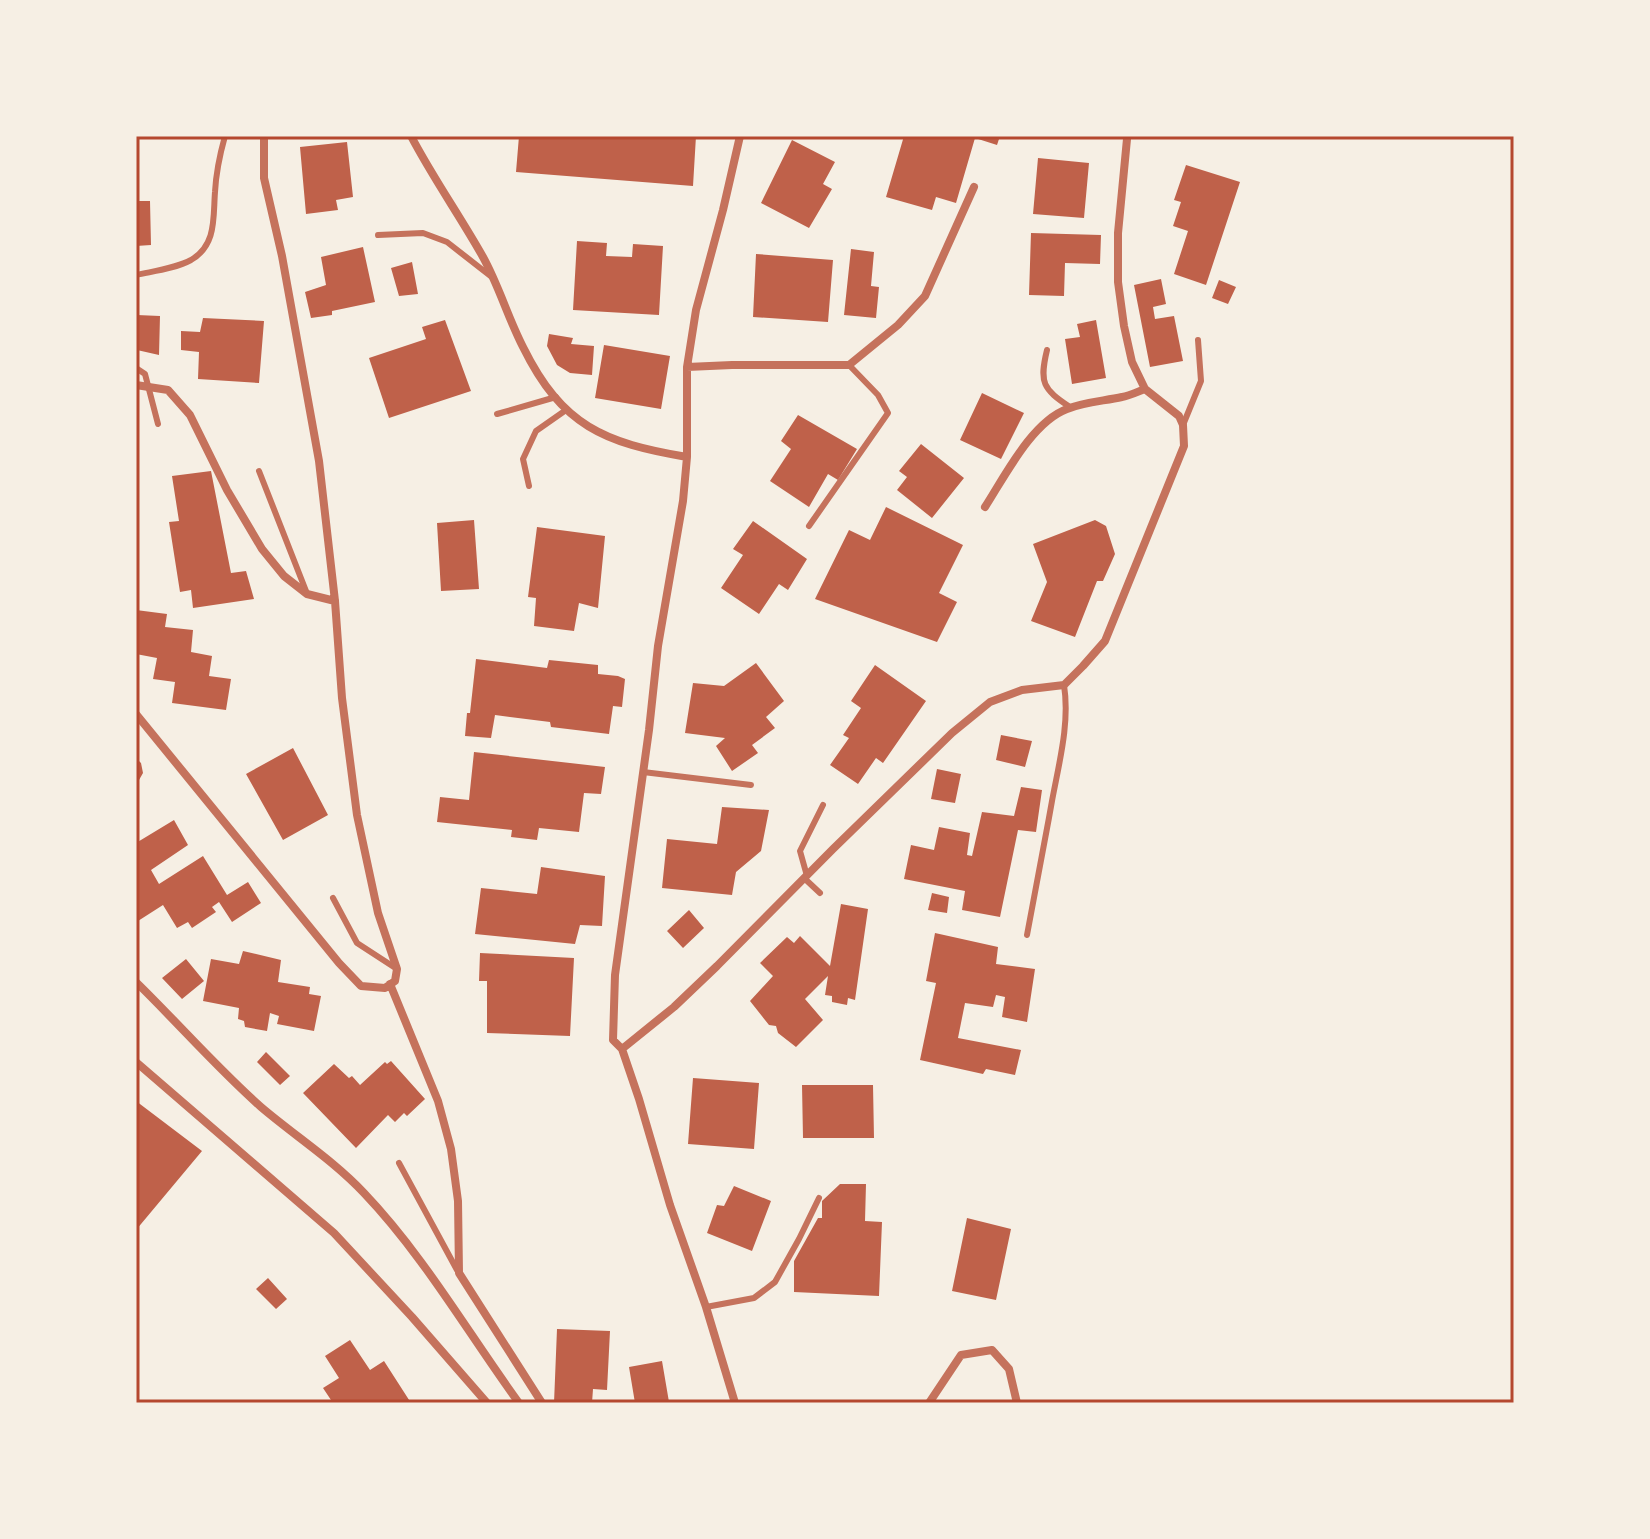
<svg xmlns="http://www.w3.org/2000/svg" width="1650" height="1539" viewBox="0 0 1650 1539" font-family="'Roboto Serif',serif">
	<rect width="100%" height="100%" fill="#f6efe4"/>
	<path fill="#bf614a" d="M519 136H696L693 186 516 172Z
		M904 136H1000L997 145 975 138 956 203 936 197 932 210 886 197Z
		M792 140 835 162 823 184 832 189 809 228 761 203Z
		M347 142 353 197 336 200 338 210 306 214 300 147Z
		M1038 158 1089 163 1084 218 1033 214Z
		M1186 165 1240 182 1206 285 1174 274 1188 231 1173 226 1181 202 1174 200Z
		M136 201H150L151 245 136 246Z
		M1031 233 1101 235 1100 264 1065 263 1064 296 1029 295Z
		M577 241 607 243 606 256 632 257 633 244 663 246 659 315 573 310Z
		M363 247 375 302 332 311V315L311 318 305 292 326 285 321 257Z
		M851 249 874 252 871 286 879 287 876 318 844 315Z
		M756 254 833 260 828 322 753 317Z
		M412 262 418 294 399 296 391 268Z
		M1161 279 1166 304 1153 307 1155 319 1174 316 1183 361 1150 367 1134 285Z
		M1219 280 1236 287 1228 304 1212 298Z
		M137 315 160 316 159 355 137 350Z
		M203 318 264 321 259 383 198 379 199 352 181 350V331L200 332Z
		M445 320 471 391 389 418 369 358 426 339 422 327Z
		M1096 320 1106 378 1072 384 1065 339 1080 337 1077 324Z
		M549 334 573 338 571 344 594 346 592 375 570 373 557 365 547 346Z
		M604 345 670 356 661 409 595 398Z
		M982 393 1024 413 1001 459 960 440Z
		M798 415 857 449 838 480 828 474 809 507 770 481 791 449 781 441Z
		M921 444 964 478 932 518 897 490 907 477 899 471Z
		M211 471 231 573 246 571 254 599 193 608 191 590 180 592 169 522 179 521 172 476Z
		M886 507 963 545 939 593 957 602 937 642 815 599 849 530 870 540Z
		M474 520 479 589 441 591 437 523Z
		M1095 520 1106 526 1115 554 1103 581H1097L1075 637 1031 621 1047 582 1033 544Z
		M753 521 807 559 788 590 779 584 759 614 721 588 743 555 733 549Z
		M537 527 605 536 598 608 579 603 574 631 534 626 536 598 528 597Z
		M136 610 167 614 165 627 193 630 191 652 212 656 209 676 231 679 226 710 172 703 175 682 153 679 157 658 136 654 138 629 136 628Z
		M476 659 547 668 549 660 598 665V674L618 676 625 679 622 707 613 706 609 734 551 727 550 722 495 715 491 738 465 736 467 713H470Z
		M756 663 784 701 766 717 775 728 752 745 758 753 732 771 716 746 725 738 685 733 693 683 724 686Z
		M875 665 926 701 883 763 876 758 858 784 830 765 849 738 843 735 861 708 851 701Z
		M1001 735 1032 741 1025 767 996 760Z
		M293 748 328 815 283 840 246 774Z
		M474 752 605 767 601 794 584 793 579 832 539 828 537 840 511 837 512 830 437 822 440 797 469 800Z
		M136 758 141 763 143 773 139 780H136Z
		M937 769 961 774 955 803 931 799Z
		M1021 787 1042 790 1036 832 1018 830 1000 917 962 910 965 891 904 879 911 845 934 850 939 827 970 833 967 855 972 856 982 812 1014 816Z
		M722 807 769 810 761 851 736 872 732 895 662 888 667 839 717 844Z
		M174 820 188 845 151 870 159 884 203 856 227 895 248 882 261 903 232 922 219 902 212 907 216 912 192 928 188 922 177 928 163 905 138 921 136 918V843Z
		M541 867 605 876 602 926 580 925 575 944 475 934 481 888 537 894Z
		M932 893 949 897 947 913 928 910Z
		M841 904 868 909 855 1000 848 998 847 1005 832 1002V996L825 995 828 976 805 999 823 1020 796 1047 778 1033 776 1026 769 1025 750 1001 773 976 760 963 787 937 794 943 800 936 830 966Z
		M689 910 704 928 683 948 667 931Z
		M935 933 998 947 996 964 1035 969 1027 1022 1002 1017 1005 997 996 995 993 1007 965 1003 958 1038 1021 1050 1015 1075 986 1069 983 1074 920 1060 936 983 926 981Z
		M243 951 281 960 278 982 310 987 309 994 321 996 314 1031 277 1024 279 1016 270 1013 267 1031 245 1027 244 1021 238 1019 239 1008 203 1001 211 959 239 964Z
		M480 953 574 958 570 1036 487 1033V981H479Z
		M186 959 204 981 182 999 162 978Z
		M266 1052 290 1076 280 1085 257 1062Z
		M391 1061 425 1099 407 1116 404 1113 395 1122 388 1115 356 1148 303 1093 334 1064 349 1078 352 1076 360 1085 385 1062 387 1064Z
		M693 1078 759 1083 754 1149 688 1144Z
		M802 1085H873L874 1138H803Z
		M136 1101 202 1151 136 1230Z
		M840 1184H866L865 1221 882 1222 879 1296 794 1292V1261L818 1218H822V1201Z
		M734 1186 771 1201 752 1251 707 1233 717 1205 724 1206Z
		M967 1218 1011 1229 996 1300 952 1291Z
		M268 1278 287 1299 276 1309 256 1289Z
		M557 1329 610 1331 607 1390 593 1389 592 1403H554Z
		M350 1340 370 1370 384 1361 411 1403H333L323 1388 339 1378 325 1356Z
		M662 1361 669 1402 635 1403 629 1367Z"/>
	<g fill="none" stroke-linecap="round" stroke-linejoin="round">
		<path stroke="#c5725c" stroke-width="6" d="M378 235 423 233 447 242 493 278
			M136 275C154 271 174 269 191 260 217 245 213 217 215 192 216 173 220 154 225 136
			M1047 350C1039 383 1043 389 1070 407
			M136 368 145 374 158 424
			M497 414 556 397
			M1183 425 1201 381 1198 340
			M259 471 306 591
			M529 486 523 459 536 431 566 410
			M809 526 888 413 878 395 849 365
			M643 772 751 785
			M807 876 800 851 823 805
			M804 878 820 893
			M333 898 357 943 397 969
			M1027 935C1035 891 1044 846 1052 801 1059 763 1070 723 1064 685
			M399 1163 457 1270
			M706 1307 754 1298 775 1282 799 1239 819 1198"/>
		<path stroke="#c5725c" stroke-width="8" d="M411 136C433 178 460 216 483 257 499 286 508 318 523 347 562 426 604 443 687 457
			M740 136 723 210 696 310 687 367V457L683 501 658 646 649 730 615 975 613 1040 622 1049 674 1007 717 966 833 849 952 733 990 702 1022 690 1064 685 1083 666 1105 641 1184 446 1183 425 1179 416 1145 389 1132 362 1124 326 1118 282V233L1127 139
			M687 367 732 365H849L898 325 925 296 974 187
			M136 385 168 390 190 415 227 490 262 549 284 576 307 594 335 601
			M985 507C1005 476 1032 422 1067 409 1084 402 1104 401 1122 397 1129 396 1137 392 1145 389
			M136 714 339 963 361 986 385 988 395 981 397 969 378 913 357 815 342 698 335 601 319 461 282 256 264 178V136
			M136 982C178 1023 217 1068 261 1107 295 1136 333 1160 364 1193 424 1256 468 1333 519 1403
			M390 984 438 1101 451 1149 458 1201 459 1273 542 1403
			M622 1049 639 1099 670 1205 706 1307 735 1403
			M136 1062 334 1233 412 1317 487 1403
			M929 1403 961 1355 992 1350 1009 1369 1017 1403"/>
	</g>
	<rect width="1650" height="1539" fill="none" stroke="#f6efe4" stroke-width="276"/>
	<rect x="138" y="138" width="1374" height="1263" fill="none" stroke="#b5482f" stroke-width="3"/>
</svg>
